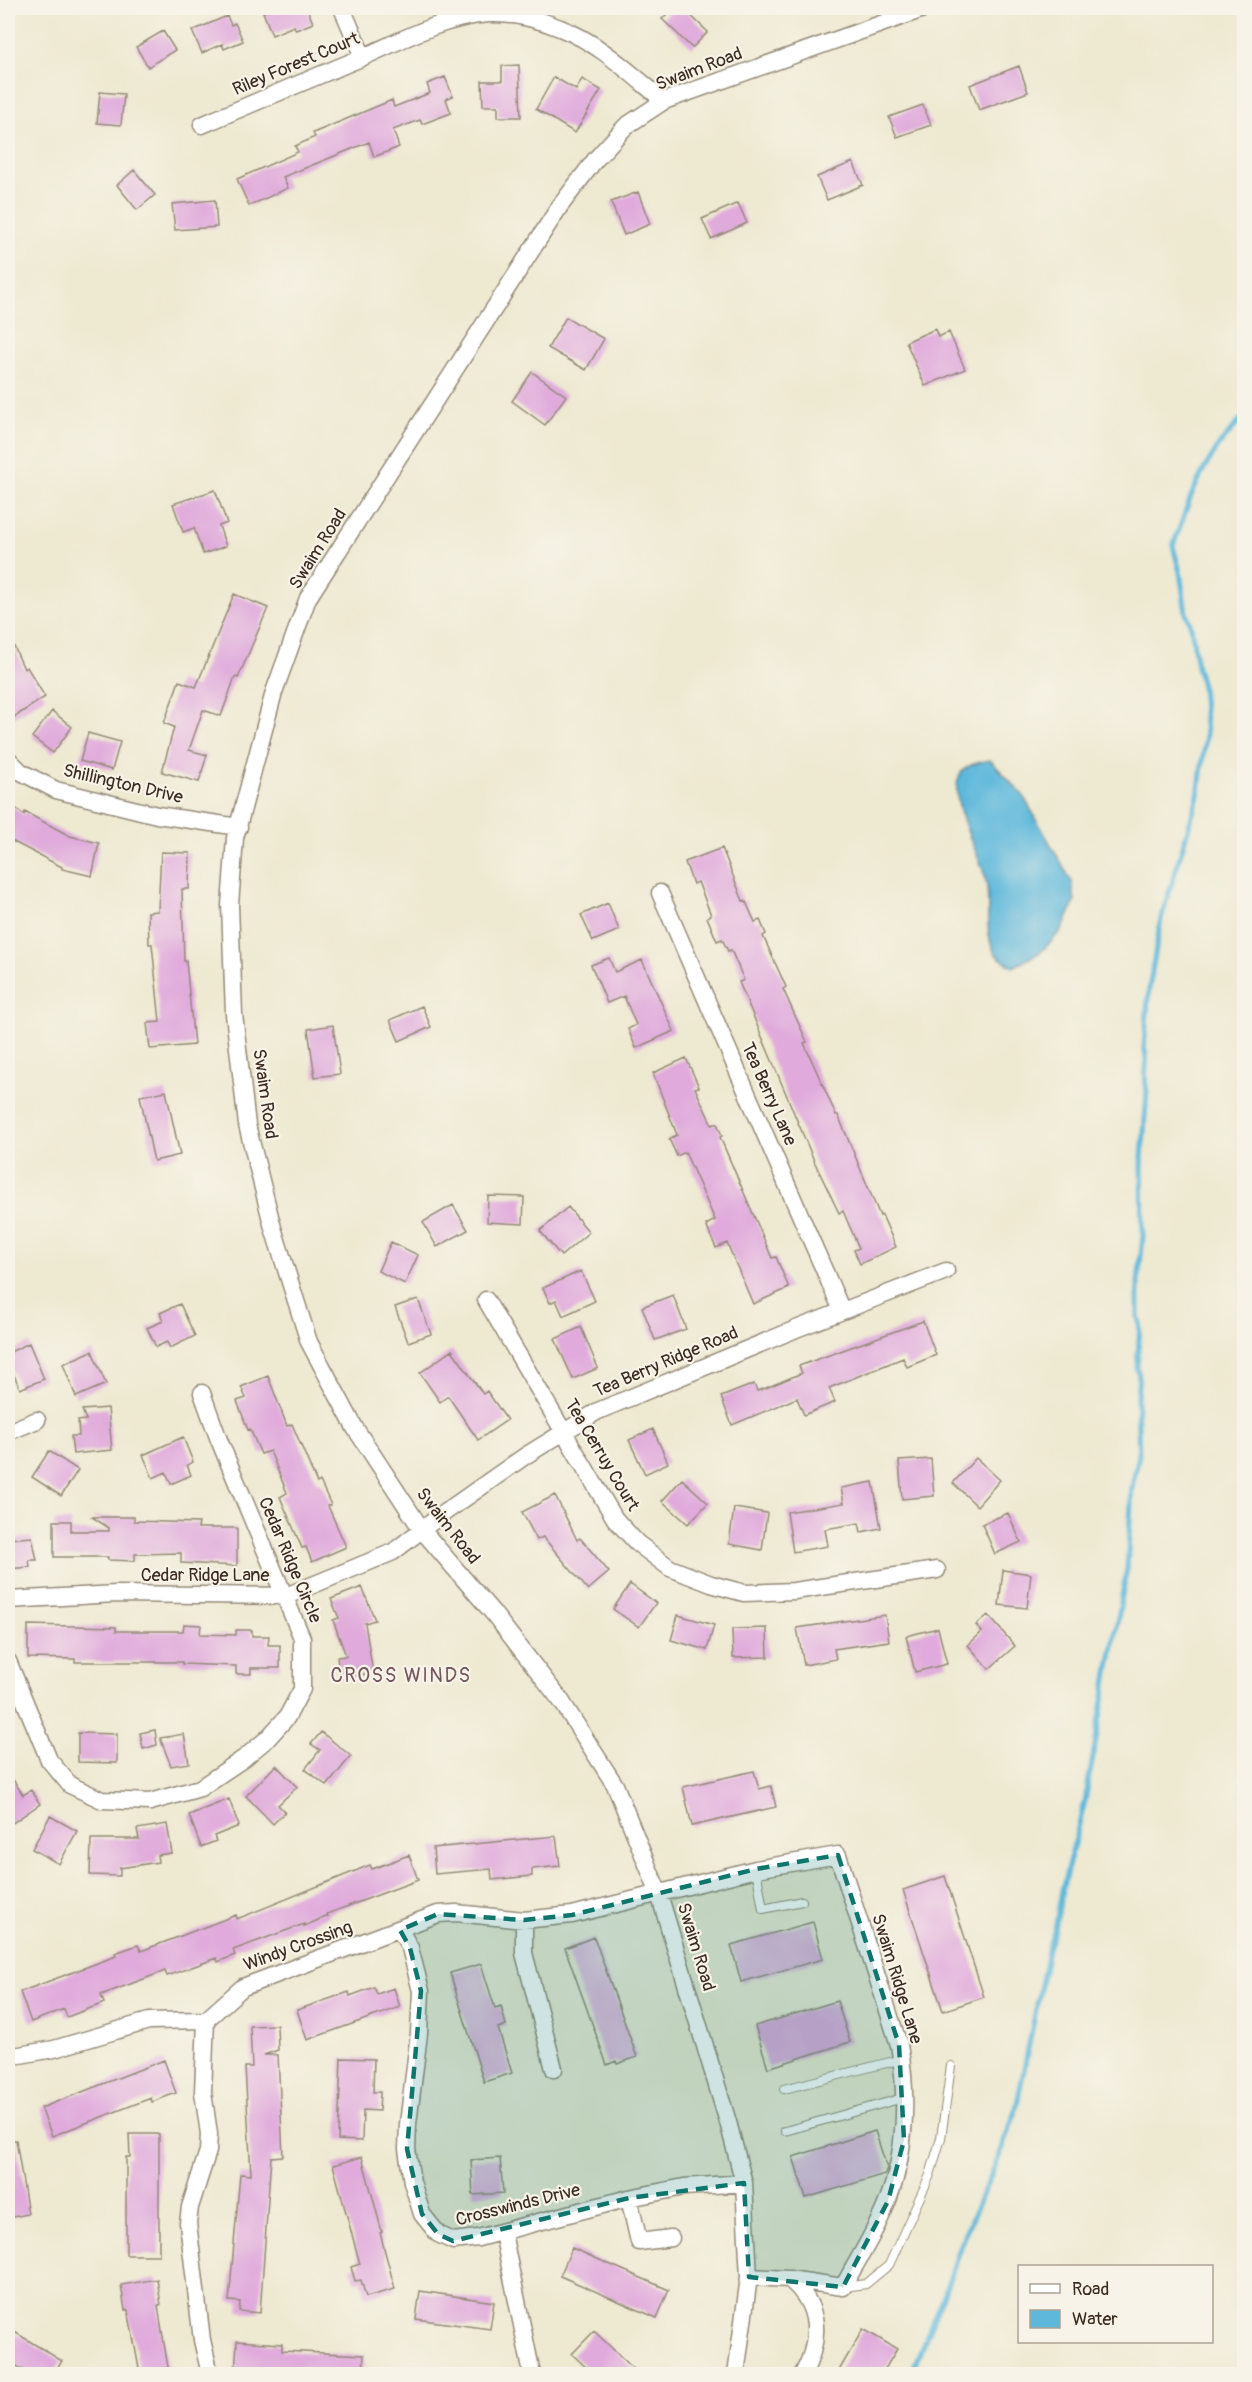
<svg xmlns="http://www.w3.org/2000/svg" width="1252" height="2382" viewBox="0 0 1252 2382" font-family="Pangolin,sans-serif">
	<rect width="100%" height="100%" fill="#f7f3e8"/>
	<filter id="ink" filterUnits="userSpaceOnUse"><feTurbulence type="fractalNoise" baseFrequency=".0167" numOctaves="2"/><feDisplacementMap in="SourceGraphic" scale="12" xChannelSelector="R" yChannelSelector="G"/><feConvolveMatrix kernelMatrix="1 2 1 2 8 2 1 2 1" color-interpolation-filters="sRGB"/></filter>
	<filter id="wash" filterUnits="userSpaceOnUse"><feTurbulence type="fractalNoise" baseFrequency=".008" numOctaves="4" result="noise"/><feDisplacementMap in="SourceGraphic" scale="24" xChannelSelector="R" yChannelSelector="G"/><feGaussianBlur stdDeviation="1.35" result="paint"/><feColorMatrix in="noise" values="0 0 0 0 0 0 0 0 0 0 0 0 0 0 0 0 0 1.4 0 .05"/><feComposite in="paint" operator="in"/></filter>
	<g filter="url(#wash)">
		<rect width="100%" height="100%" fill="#eee9d1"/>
		<path fill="#5db8db" stroke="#4c717c" stroke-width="1.5" d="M990 760 1022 794 1072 882 1075 902 1062 930 1041 952 1013 967C1008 963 999 959 995 953 983 932 991 902 986 880 980 853 945 798 961 773 967 764 980 762 990 760Z"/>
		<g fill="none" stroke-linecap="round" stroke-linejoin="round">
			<path stroke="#5db8db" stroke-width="5" d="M911 2374 947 2286 964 2236 1003 2148 1004 2141 1015 2114 1049 1945 1055 1929 1062 1890 1085 1801 1127 1568 1132 1487 1139 1455 1137 1398 1139 1375 1137 1369 1140 1324 1138 1318V1282L1143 1237 1142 1158 1147 1091C1142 1077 1150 1062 1144 1048L1149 989 1161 919 1198 796 1206 735 1202 686 1197 667 1191 626 1186 613 1180 572 1173 546 1191 496 1204 469 1219 445 1244 416"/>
		</g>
		<g id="blocks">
			<path fill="#e0abdc" d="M274 8H307L313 23 296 30 294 26 272 35 263 12Z
				M673 8H683L708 32 692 48 662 19Z
				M227 16 231 25 235 23 243 41 224 49 222 44 202 53 192 31Z
				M163 31 175 50 148 67 136 47Z
				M519 65 521 117H498V106H483L482 81H502V66Z
				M1019 66 1028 92 979 110 970 85Z
				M445 77 453 96 446 99 451 113 422 124 420 120 393 130 399 147 374 157 369 142 283 177 288 188 249 206 237 179 298 152 295 146 315 137 313 133 392 100 394 107 430 93 427 84Z
				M554 77 576 90 582 79 601 90 575 133 536 109Z
				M100 92 124 94 121 125 97 123Z
				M923 105 931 125 897 137 889 117Z
				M853 162 863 185 827 200 817 177Z
				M134 170 155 195 137 210 117 185Z
				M638 192 650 224 624 235 611 202Z
				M215 200 217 227 175 230 172 204Z
				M738 203 747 223 711 239 702 219Z
				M566 317 604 339 586 370 548 348Z
				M935 329 938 337 949 332 965 369 925 386 906 342Z
				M532 372 566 396 545 425 512 401Z
				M215 490 227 523 219 526 226 546 203 554 194 528 183 532 173 504Z
				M234 594 268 608 238 678 235 677 221 716 203 710 189 750 207 755 199 782 162 772 174 727 164 723 179 681 196 687Z
				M8 633 24 669 27 667 45 697 8 721Z
				M52 711 72 727 53 753 32 737Z
				M88 733 120 742 112 770 80 761Z
				M8 802 24 815 25 812 70 836 99 843 92 876 62 869V867L8 839Z
				M722 848 743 901 745 900 755 922 760 920 766 934 763 936 786 987 783 989 807 1042 804 1043 836 1115H838L880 1216 882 1215 896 1247 860 1264 854 1250 859 1248 843 1211 839 1213 815 1163 739 982 744 980 731 950 728 951 722 939 717 941 707 917 711 915 698 882 693 884 685 862Z
				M161 852 190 853 189 889H182L184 961H186L194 1045 150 1049 147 1023 160 1022 152 944H149L148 912 158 911Z
				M608 903 619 930 593 941 581 915Z
				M609 958 615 972 642 960 674 1031 636 1048 628 1029 636 1025 624 996 607 1003 591 965Z
				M422 1006 431 1027 399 1041 390 1020Z
				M333 1025 340 1074 315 1077 308 1029Z
				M686 1058 699 1087 695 1088 712 1125 717 1123 722 1136 720 1137 772 1258 776 1257 789 1288 753 1304 727 1243 716 1248 706 1225 715 1220 685 1152 677 1156 669 1139 677 1135 653 1073Z
				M166 1091 180 1155 154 1161 140 1096Z
				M488 1196 524 1197 523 1224 487 1222Z
				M453 1205 468 1230 437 1247 423 1222Z
				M568 1207 589 1232 561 1256 540 1231Z
				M391 1242 418 1255 405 1284 378 1271Z
				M581 1271 595 1301 563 1316 556 1300 550 1303 543 1288Z
				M673 1295 686 1329 655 1340 642 1307Z
				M418 1299 431 1334 408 1342 395 1307Z
				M180 1304 195 1336 170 1348 167 1342 156 1347 147 1328 163 1321 160 1313Z
				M923 1321 936 1355 907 1367 903 1358 829 1388 835 1402 804 1415 797 1398 732 1425 721 1397 754 1384 757 1391 766 1388 802 1373 799 1366Z
				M581 1327 598 1368 573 1379 555 1339Z
				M29 1343 44 1379 20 1389 8 1361V1353Z
				M452 1350 483 1394 487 1391 507 1420 478 1440 448 1396 440 1402 420 1373Z
				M92 1351 106 1384 76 1397 63 1364Z
				M268 1376 287 1426 292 1424 317 1483 320 1481 331 1505 328 1506 346 1547 312 1562 306 1547 302 1548 280 1497 287 1493 270 1451 261 1454 250 1429 248 1430 237 1401 246 1398 241 1387Z
				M108 1408 112 1450 73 1454 71 1436H79L78 1421 86 1420 82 1410Z
				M653 1429 668 1463 645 1474 629 1440Z
				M183 1437 193 1462 187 1465 191 1475 171 1484 166 1472 153 1478 143 1455Z
				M49 1451 78 1470 61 1496 32 1477Z
				M976 1458 1000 1480 977 1506 953 1483Z
				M931 1459 934 1496 902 1499 899 1461Z
				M682 1479 708 1503 688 1524 662 1501Z
				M873 1482 881 1528 861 1532 859 1523 825 1529 828 1546 793 1552 787 1512 844 1503 841 1488Z
				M555 1495 577 1540 580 1538 609 1572 588 1590 543 1537 537 1540 522 1512Z
				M734 1508 767 1513 762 1550 729 1544Z
				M1008 1513 1021 1542 995 1554 982 1524Z
				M92 1517H134V1521L199 1523 198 1528H237V1566L181 1563V1553L135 1554V1561L108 1560V1557H54V1521H71V1531H109V1528Z
				M32 1537 37 1560H29L30 1567 8 1569V1539Z
				M1003 1570 1031 1574 1027 1608 999 1605Z
				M630 1584 656 1603 639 1627 613 1609Z
				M362 1587 375 1620 365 1623 373 1673 340 1678 337 1657 346 1656 333 1620 339 1618 331 1599Z
				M678 1615 714 1625 707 1650 671 1640Z
				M885 1615 889 1641 834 1649 836 1659 804 1665 797 1628Z
				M988 1615 1015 1646 989 1669 968 1645 982 1632 976 1625Z
				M184 1624 201 1625 200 1634 236 1635V1630H252V1636H269L268 1645H280V1668H251V1674H236V1666L182 1664V1662H75V1659L28 1658V1625L116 1627V1631H183Z
				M767 1628 768 1657 733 1658 732 1629Z
				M938 1628 947 1664 915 1672 906 1636Z
				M155 1730 157 1745 143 1749 140 1733Z
				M321 1732 351 1756 327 1786 305 1769 320 1750 311 1744Z
				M78 1733 117 1734V1763L78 1762Z
				M184 1734 189 1763 171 1766 160 1738Z
				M276 1765 297 1787 278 1805 285 1812 273 1824 246 1796Z
				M754 1771 759 1789 771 1786 776 1807 692 1826 683 1787Z
				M8 1772 23 1795 31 1790 40 1804 8 1826Z
				M229 1799 239 1826 214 1836 216 1841 201 1847 189 1815Z
				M50 1816 77 1831 59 1864 32 1849Z
				M167 1824 172 1853 157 1855 158 1862 120 1868V1876L90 1875 91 1839H139L137 1829Z
				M556 1836 560 1866 532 1869V1876L492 1880 491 1869 435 1874 433 1848Z
				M409 1855 418 1880 327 1914 328 1916 304 1926V1924L233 1950 235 1955 218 1962 217 1958 167 1976 165 1971 101 1995 104 2003 67 2017 64 2009 31 2022 20 1992 116 1956 115 1953 138 1945 141 1951 236 1915 237 1919 370 1865 372 1869Z
				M945 1876 984 1997 943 2011 903 1890Z
				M813 1922 823 1959 741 1982 731 1945Z
				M594 1937 637 2057 617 2064 616 2061 607 2065 565 1948Z
				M481 1964 495 2008 501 2006 506 2025 498 2028 512 2073 484 2082 450 1973Z
				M374 1987 377 1994 394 1988 400 2007 307 2040 297 2010 349 1992 350 1996Z
				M837 2001 850 2042 768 2068 755 2026Z
				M277 2025 278 2050 264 2055H278L283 2156 271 2157 260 2313 239 2311 240 2302 229 2301 240 2174 251 2175 245 2067H252L250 2026Z
				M341 2058 374 2059 373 2092H380L379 2111 363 2110 362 2141 338 2140Z
				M164 2060 176 2093 152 2102 151 2098 52 2136 41 2108Z
				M875 2131 887 2168 885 2174 806 2198 793 2157Z
				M129 2134H159V2255H126V2157H130Z
				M8 2140H16L28 2214 8 2218Z
				M362 2157 382 2232 380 2233 395 2289 366 2297 361 2280 355 2281 351 2267 360 2264 333 2165Z
				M500 2158 503 2193 473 2195 471 2160Z
				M572 2248 669 2290 657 2318 560 2276Z
				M157 2279 161 2305 158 2306 169 2374H140L128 2310H125L121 2285Z
				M420 2291 494 2302 490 2329 416 2319Z
				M8 2328 62 2361 54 2374H30L8 2361Z
				M863 2329 897 2349 882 2374H837Z
				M594 2331 639 2374H593L572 2354Z
				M237 2341 282 2344V2351L364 2355 363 2374H235Z"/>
		</g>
	</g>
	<g filter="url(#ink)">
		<use href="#blocks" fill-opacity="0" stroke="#948a78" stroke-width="1.5"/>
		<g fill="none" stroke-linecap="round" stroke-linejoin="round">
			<g stroke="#948a78" stroke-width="10">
				<path id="service" d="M756 1869 763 1909 802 1901
					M784 2089 902 2059
					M785 2131 903 2098
					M844 2287 866 2284 889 2265 930 2175 941 2138 951 2066"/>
			</g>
			<g stroke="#948a78" stroke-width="19">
				<path id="minor" d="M342 8 363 57
					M202 125C255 102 308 80 361 58 402 40 444 17 489 14 514 13 538 19 560 28 600 43 632 75 664 101
					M8 759 21 772 56 790 157 815 239 827
					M660 893 842 1311
					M486 1300 615 1519 637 1543 670 1568 711 1584 744 1593 794 1591 937 1570
					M8 1432 37 1420
					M8 1600 116 1594 286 1596 393 1552 441 1515 525 1456 598 1411 796 1329 946 1271
					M8 1661 49 1760 70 1785 102 1800 150 1802 200 1788 243 1759 267 1739 287 1717 302 1689V1638L219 1440 202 1393
					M524 1920V1953L554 2069
					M400 1930 410 1948 421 1991 419 2033 408 2124 407 2149 412 2182 422 2214 438 2234 453 2241 478 2238 629 2198 684 2187 744 2183
					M8 2057 54 2049 149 2021 206 2020
					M629 2198 639 2242 671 2238
					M503 2233 532 2374
					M789 2279C821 2305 821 2340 803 2374
					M210 2374 202 2340 188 2223 190 2207 208 2151 209 2134 203 2092 206 2020 243 1987 438 1914 456 1913 524 1920 572 1915 756 1869 838 1855 899 2045C908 2094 906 2154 888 2200 877 2230 858 2259 843 2287L789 2279 749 2277
					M736 2374 749 2277 744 2183 728 2122 659 1894 615 1785 562 1702 493 1613 422 1530 355 1428 309 1342 273 1228 247 1125 234 1014 230 905 235 838 274 692 308 598 560 206 595 160 626 126 664 101 926 8"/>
			</g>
			<use href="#service" stroke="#fff" stroke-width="8"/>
			<use href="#minor" stroke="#fff" stroke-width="16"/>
		</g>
	</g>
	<path fill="#0f766e" fill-opacity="0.2" stroke="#0f766e" stroke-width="4.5" stroke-dasharray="12 8" stroke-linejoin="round" d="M838 1855 899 2045 904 2140 888 2201 843 2287 749 2277 744 2183 629 2198 453 2241 438 2234 422 2214 407 2149 421 1991 410 1948 400 1930 438 1914 524 1920 572 1915 756 1869Z"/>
	<g text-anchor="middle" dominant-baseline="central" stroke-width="4.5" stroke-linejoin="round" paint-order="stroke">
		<g font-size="18" fill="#3b2a1e" stroke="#f7f3e8">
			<text transform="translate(296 64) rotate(-23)">Riley Forest Court</text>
			<text transform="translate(699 69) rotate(-21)">Swaim Road</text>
			<text transform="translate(318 549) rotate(-58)">Swaim Road</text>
			<text transform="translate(123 784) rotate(13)">Shillington Drive</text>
			<text transform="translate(265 1094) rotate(82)">Swaim Road</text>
			<text transform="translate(769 1094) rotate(66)">Tea Berry Lane</text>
			<text transform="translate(666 1362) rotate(-23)">Tea Berry Ridge Road</text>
			<text transform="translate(602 1455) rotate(59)">Tea Cerruy Court</text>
			<text transform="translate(448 1526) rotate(52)">Swaim Road</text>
			<text transform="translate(290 1560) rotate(67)">Cedar Ridge Circle</text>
			<text x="205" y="1575">Cedar Ridge Lane</text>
			<text transform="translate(298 1946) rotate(-20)">Windy Crossing</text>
			<text transform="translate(696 1947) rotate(73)">Swaim Road</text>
			<text transform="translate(897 1979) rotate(73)">Swaim Ridge Lane</text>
			<text transform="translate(518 2205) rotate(-14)">Crosswinds Drive</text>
		</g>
		<g font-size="20" letter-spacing="1.5" fill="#755760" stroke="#f7f3e8">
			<text x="401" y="1675">CROSS WINDS</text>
		</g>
	</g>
	<rect width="1252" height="2382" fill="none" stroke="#f7f3e8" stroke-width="30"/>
	<rect x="1018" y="2265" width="195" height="78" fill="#f7f3e8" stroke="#aca397" stroke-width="1.5"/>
	<rect x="1030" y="2284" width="30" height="9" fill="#ffffff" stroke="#aca397" stroke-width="1.5"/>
	<text x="1072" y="2295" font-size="18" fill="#3b2a1e">Road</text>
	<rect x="1030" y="2310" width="30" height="18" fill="#5db8db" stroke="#aca397" stroke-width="1.5"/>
	<text x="1072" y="2325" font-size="18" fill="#3b2a1e">Water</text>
</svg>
